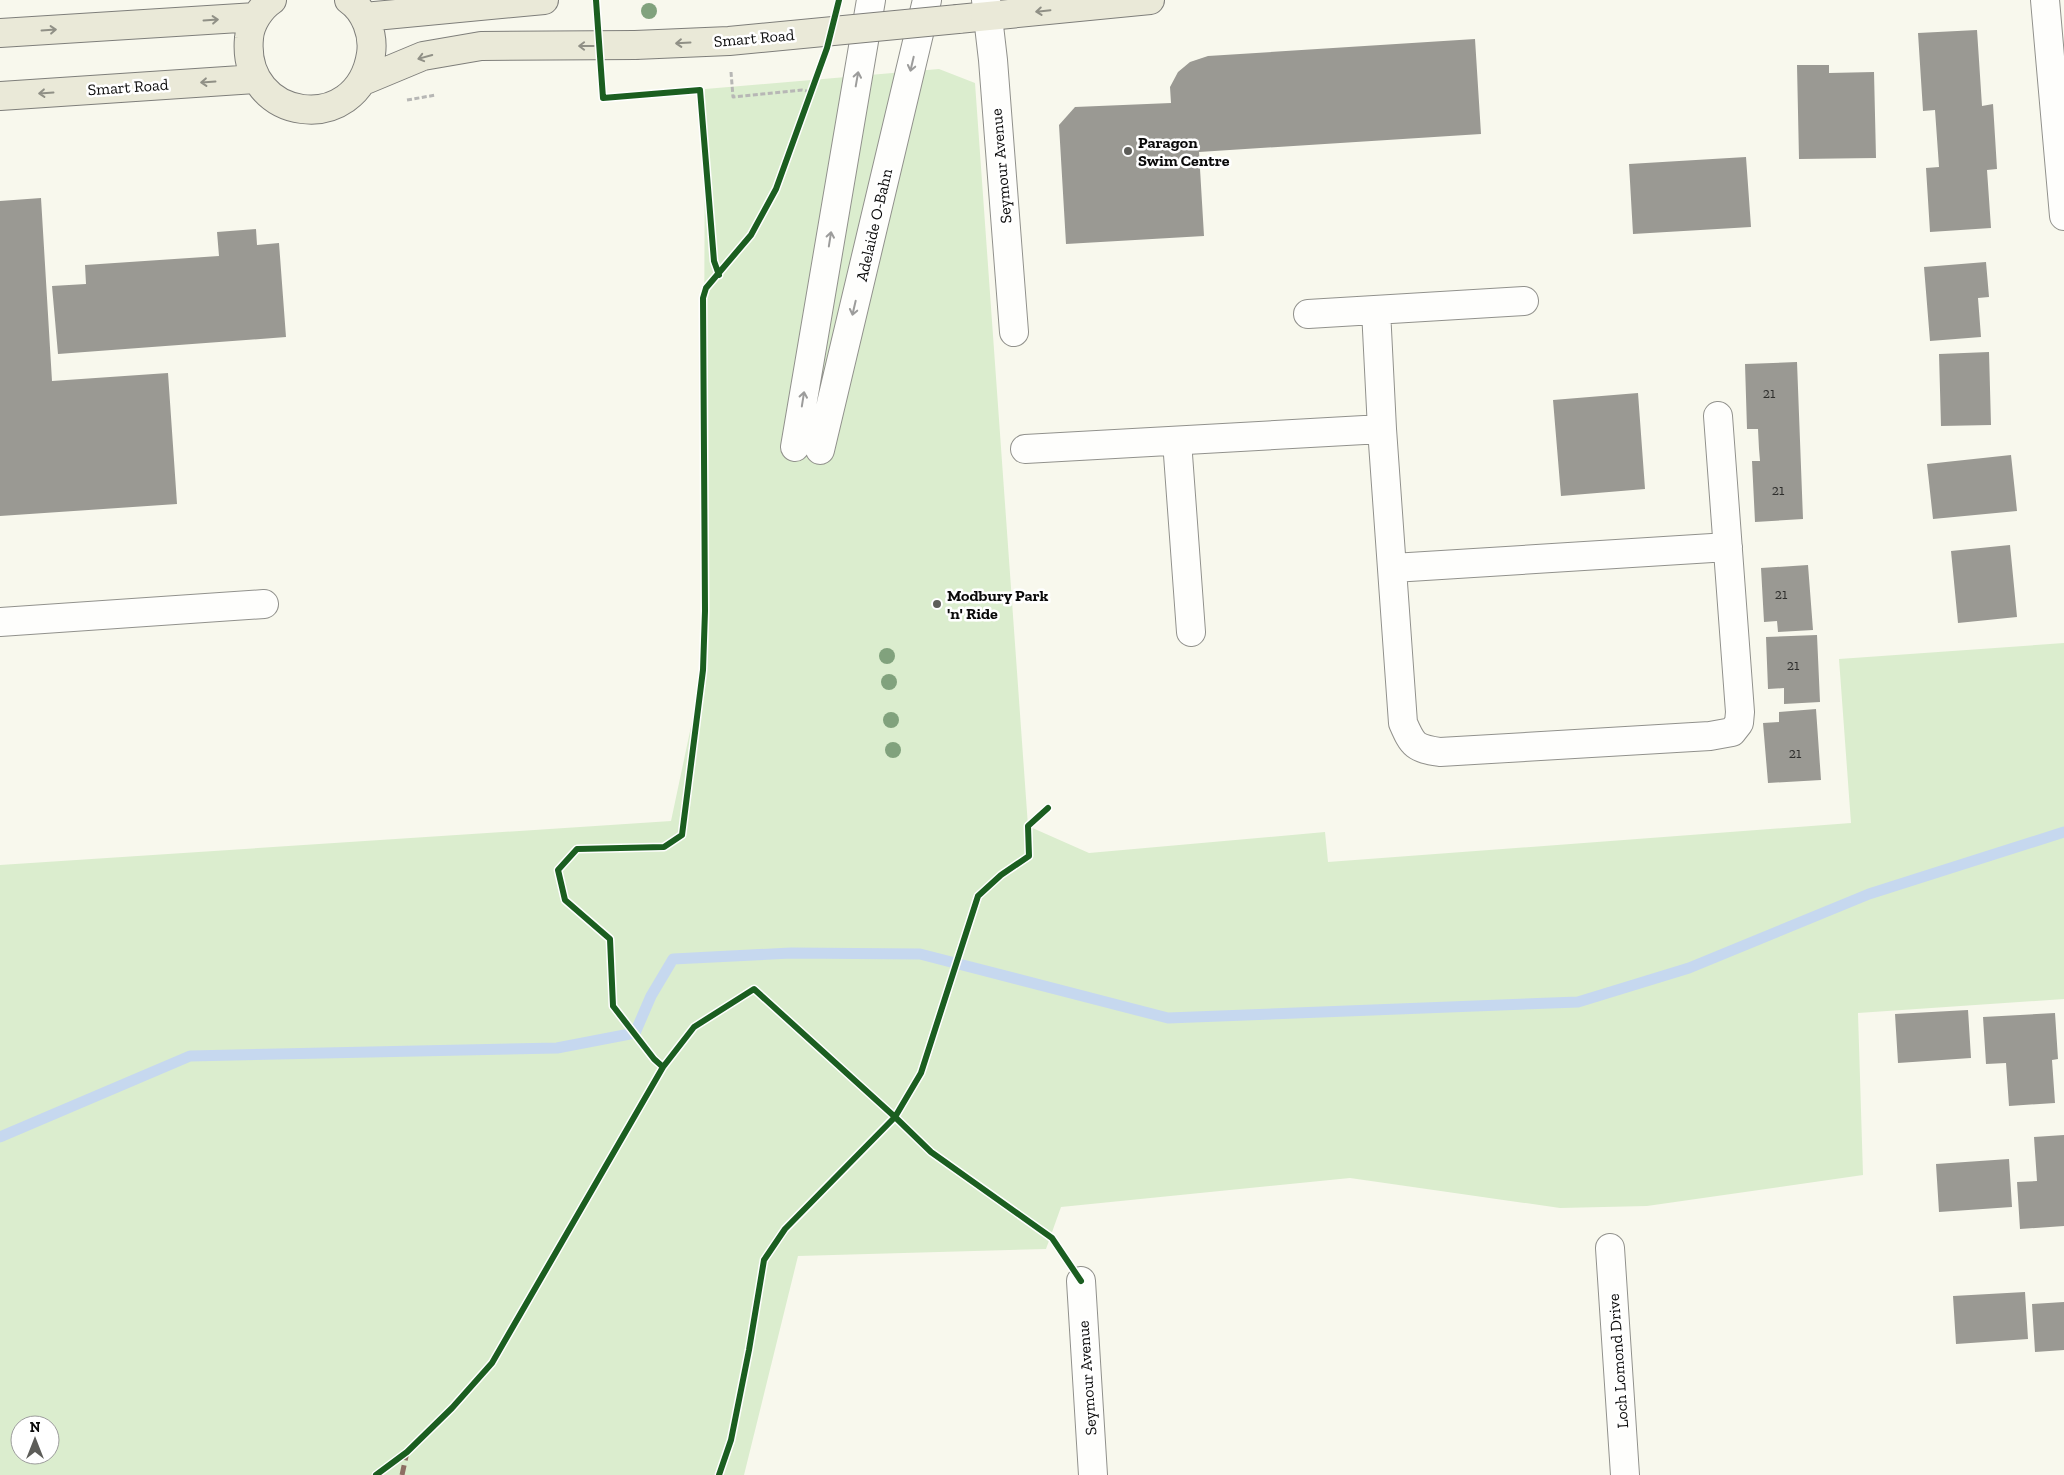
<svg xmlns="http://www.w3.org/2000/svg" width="2064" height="1475" viewBox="0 0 2064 1475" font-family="'Zilla Slab',serif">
	<rect width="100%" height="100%" fill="#f8f8ed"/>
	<path fill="#dbedce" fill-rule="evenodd" d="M939 69 975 83 1028 826 1089 853 1325 832 1328 862 1851 823 1839 659 2064 643V999L1858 1013 1863 1175 1647 1206 1560 1208 1350 1178 1061 1207 1046 1249 798 1256 744 1475H0V865L671 821 703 670 705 89ZM20 1425H50V1455H20Z"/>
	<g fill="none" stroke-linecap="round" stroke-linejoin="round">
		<path stroke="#c6d8ef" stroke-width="11" d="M0 1137 190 1056 557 1048 635 1033 651 996 673 959 791 953 920 954 1168 1018 1578 1002 1689 968 1869 894 2064 832"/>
	</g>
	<path fill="#9a9993" d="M1977 30 1982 106 1993 104 1997 169 1987 170 1991 228 1930 232 1926 168 1939 167 1935 110 1923 111 1918 33Z
		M1475 39 1481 134 1199 152 1204 236 1066 244 1059 125 1075 107 1171 103 1170 87 1178 72 1190 62 1208 56Z
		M1797 65H1829V73L1874 72 1876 158 1799 159Z
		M1746 157 1751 227 1633 234 1629 164Z
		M41 198 52 381 168 373 177 504 0 516V201Z
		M256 229 257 245 279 243 286 337 58 354 52 286 86 284 85 265 219 256 217 232Z
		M1986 262 1989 297 1978 298 1981 337 1930 341 1924 267Z
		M1989 352 1991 425 1941 426 1939 354Z
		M1797 362 1803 519 1755 522 1752 461H1760L1759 449 1758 429H1747L1745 364Z
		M1638 393 1645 489 1561 496 1553 400Z
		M2011 455 2017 511 1933 519 1927 464Z
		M2010 545 2017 617 1958 623 1951 551Z
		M1808 565 1813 630 1778 632 1777 621 1764 622 1761 568Z
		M1817 635 1820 702 1784 704V688L1768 689 1766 637Z
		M1816 709 1821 780 1768 783 1763 723 1779 722V712Z
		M1968 1010 1971 1058 1898 1063 1895 1014Z
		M2055 1013 2058 1059 2052 1060 2055 1103 2009 1106 2006 1063 1986 1064 1983 1017Z
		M2064 1135V1226L2020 1229 2017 1182 2037 1181 2034 1137Z
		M2009 1159 2012 1207 1939 1212 1936 1164Z
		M2025 1292 2028 1339 1956 1344 1953 1296Z
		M2064 1302V1350L2035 1352 2032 1304Z"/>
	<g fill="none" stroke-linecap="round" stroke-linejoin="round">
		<g stroke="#91918c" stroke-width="30">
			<path id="minor" d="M986 0 993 60 1014 332
				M2045 0 2064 216
				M1376 310 1382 429 1403 723C1413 746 1415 748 1440 752L1710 736 1732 732 1739 723 1740 712 1718 416
				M1308 314 1524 301
				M1177 441 1191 632
				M795 447 871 0
				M1025 449 1382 429
				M820 450 927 0
				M1393 568 1728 547
				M0 622 264 604
				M1610 1248 1625 1475
				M1081 1281 1093 1475"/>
		</g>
		<g stroke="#7e7e7a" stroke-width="30">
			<path id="major" d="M272 0C260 8 250 24 249 38 241 122 358 138 371 54 374 34 365 11 349 0
				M364 17 544 0
				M958 19 1150 0
				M0 33 256 17
				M363 81 423 56 481 46 635 45
				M0 96 256 79"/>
		</g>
		<path stroke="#b7b7b5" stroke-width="3" stroke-dasharray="5 2.5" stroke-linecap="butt" d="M731 72 733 97 802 90 812 92
			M407 100 436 95"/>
		<use href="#minor" stroke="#fefefc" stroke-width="28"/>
		<use href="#major" stroke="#eae9d8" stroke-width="28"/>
		<g stroke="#7e7e7a" stroke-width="30" stroke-linecap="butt">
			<path id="major-bridge" d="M635 45 729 41 958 19"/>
		</g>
		<use href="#major-bridge" stroke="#eae9d8" stroke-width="28"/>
		<path stroke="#8d6e63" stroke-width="5" stroke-dasharray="10 5" stroke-linecap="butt" d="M402 1475 407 1452"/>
		<g stroke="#fff" stroke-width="9">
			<path id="cycleway" d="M596 0 603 98 700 90 714 261 719 275
				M663 1067 654 1059 613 1006 610 939 565 900 558 870 577 849 664 847 682 835 703 670 705 611 703 298 706 288 751 235 776 189 827 48 839 0
				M376 1475 407 1452 452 1408 492 1363 663 1067 694 1027 754 989 895 1117 931 1152 1052 1238 1081 1281
				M719 1475 731 1440 749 1350 764 1260 785 1229 895 1117 921 1073 978 896 1001 875 1029 856 1028 826 1048 808"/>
		</g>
		<use href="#cycleway" stroke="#1b5e20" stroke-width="6"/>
	</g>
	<g fill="#81a27d">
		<circle cx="649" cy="11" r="8"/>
		<circle cx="887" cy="656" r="8"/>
		<circle cx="889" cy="682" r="8"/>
		<circle cx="891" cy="720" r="8"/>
		<circle cx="893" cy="750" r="8"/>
	</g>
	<defs><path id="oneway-shaft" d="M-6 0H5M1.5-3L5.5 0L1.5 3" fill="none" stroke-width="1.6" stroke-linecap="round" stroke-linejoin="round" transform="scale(1.25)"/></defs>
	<g stroke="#909086">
		<use href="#oneway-shaft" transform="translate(1043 11) rotate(174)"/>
		<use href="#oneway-shaft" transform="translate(211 20) rotate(-4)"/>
		<use href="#oneway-shaft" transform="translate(49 30) rotate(-4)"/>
		<use href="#oneway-shaft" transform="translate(683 43) rotate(177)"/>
		<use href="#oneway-shaft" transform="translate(586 46) rotate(180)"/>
		<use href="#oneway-shaft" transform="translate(425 57) rotate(165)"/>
		<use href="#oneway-shaft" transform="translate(208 82) rotate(176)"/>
		<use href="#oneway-shaft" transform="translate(46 93) rotate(176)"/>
	</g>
	<g stroke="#9c9c9b">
		<use href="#oneway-shaft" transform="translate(912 64) rotate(103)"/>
		<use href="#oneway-shaft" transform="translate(857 79) rotate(-80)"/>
		<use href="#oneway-shaft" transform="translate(830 239) rotate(-81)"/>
		<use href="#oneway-shaft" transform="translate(854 308) rotate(103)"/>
		<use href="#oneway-shaft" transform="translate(803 399) rotate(-81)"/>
	</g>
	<g fill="#5d5d59" stroke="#fff" stroke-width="2">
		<circle cx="1128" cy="151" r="5"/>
		<circle cx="937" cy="604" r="5"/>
	</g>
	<g text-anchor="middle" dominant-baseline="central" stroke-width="5" stroke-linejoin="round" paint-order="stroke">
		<g font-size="14" fill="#2e2e2c">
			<text x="1769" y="393">21</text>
			<text x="1778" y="490">21</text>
			<text x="1781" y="594">21</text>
			<text x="1793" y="665">21</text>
			<text x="1795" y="753">21</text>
		</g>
		<g font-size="16" fill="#0a0a0a" stroke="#fff">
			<text transform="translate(754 38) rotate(-5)">Smart Road</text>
			<text transform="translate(128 87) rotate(-4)">Smart Road</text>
			<text transform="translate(1001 166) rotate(-95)">Seymour Avenue</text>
			<text transform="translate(874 225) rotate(-77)">Adelaide O-Bahn</text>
			<text transform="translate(1618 1361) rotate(-94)">Loch Lomond Drive</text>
			<text transform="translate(1087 1378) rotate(-94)">Seymour Avenue</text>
		</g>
		<g font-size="16" font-weight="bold" fill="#0a0a0a" stroke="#fff" text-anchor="start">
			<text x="1138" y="142">Paragon<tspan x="1138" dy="18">Swim Centre</tspan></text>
			<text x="947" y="595">Modbury Park<tspan x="947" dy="18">'n' Ride</tspan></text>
		</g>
	</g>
	<g transform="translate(35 1440)"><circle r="24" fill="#ffffff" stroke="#9d9d9d"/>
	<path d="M0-4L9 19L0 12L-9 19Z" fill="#5d5d59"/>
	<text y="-8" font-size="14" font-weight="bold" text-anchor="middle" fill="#0a0a0a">N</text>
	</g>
</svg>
